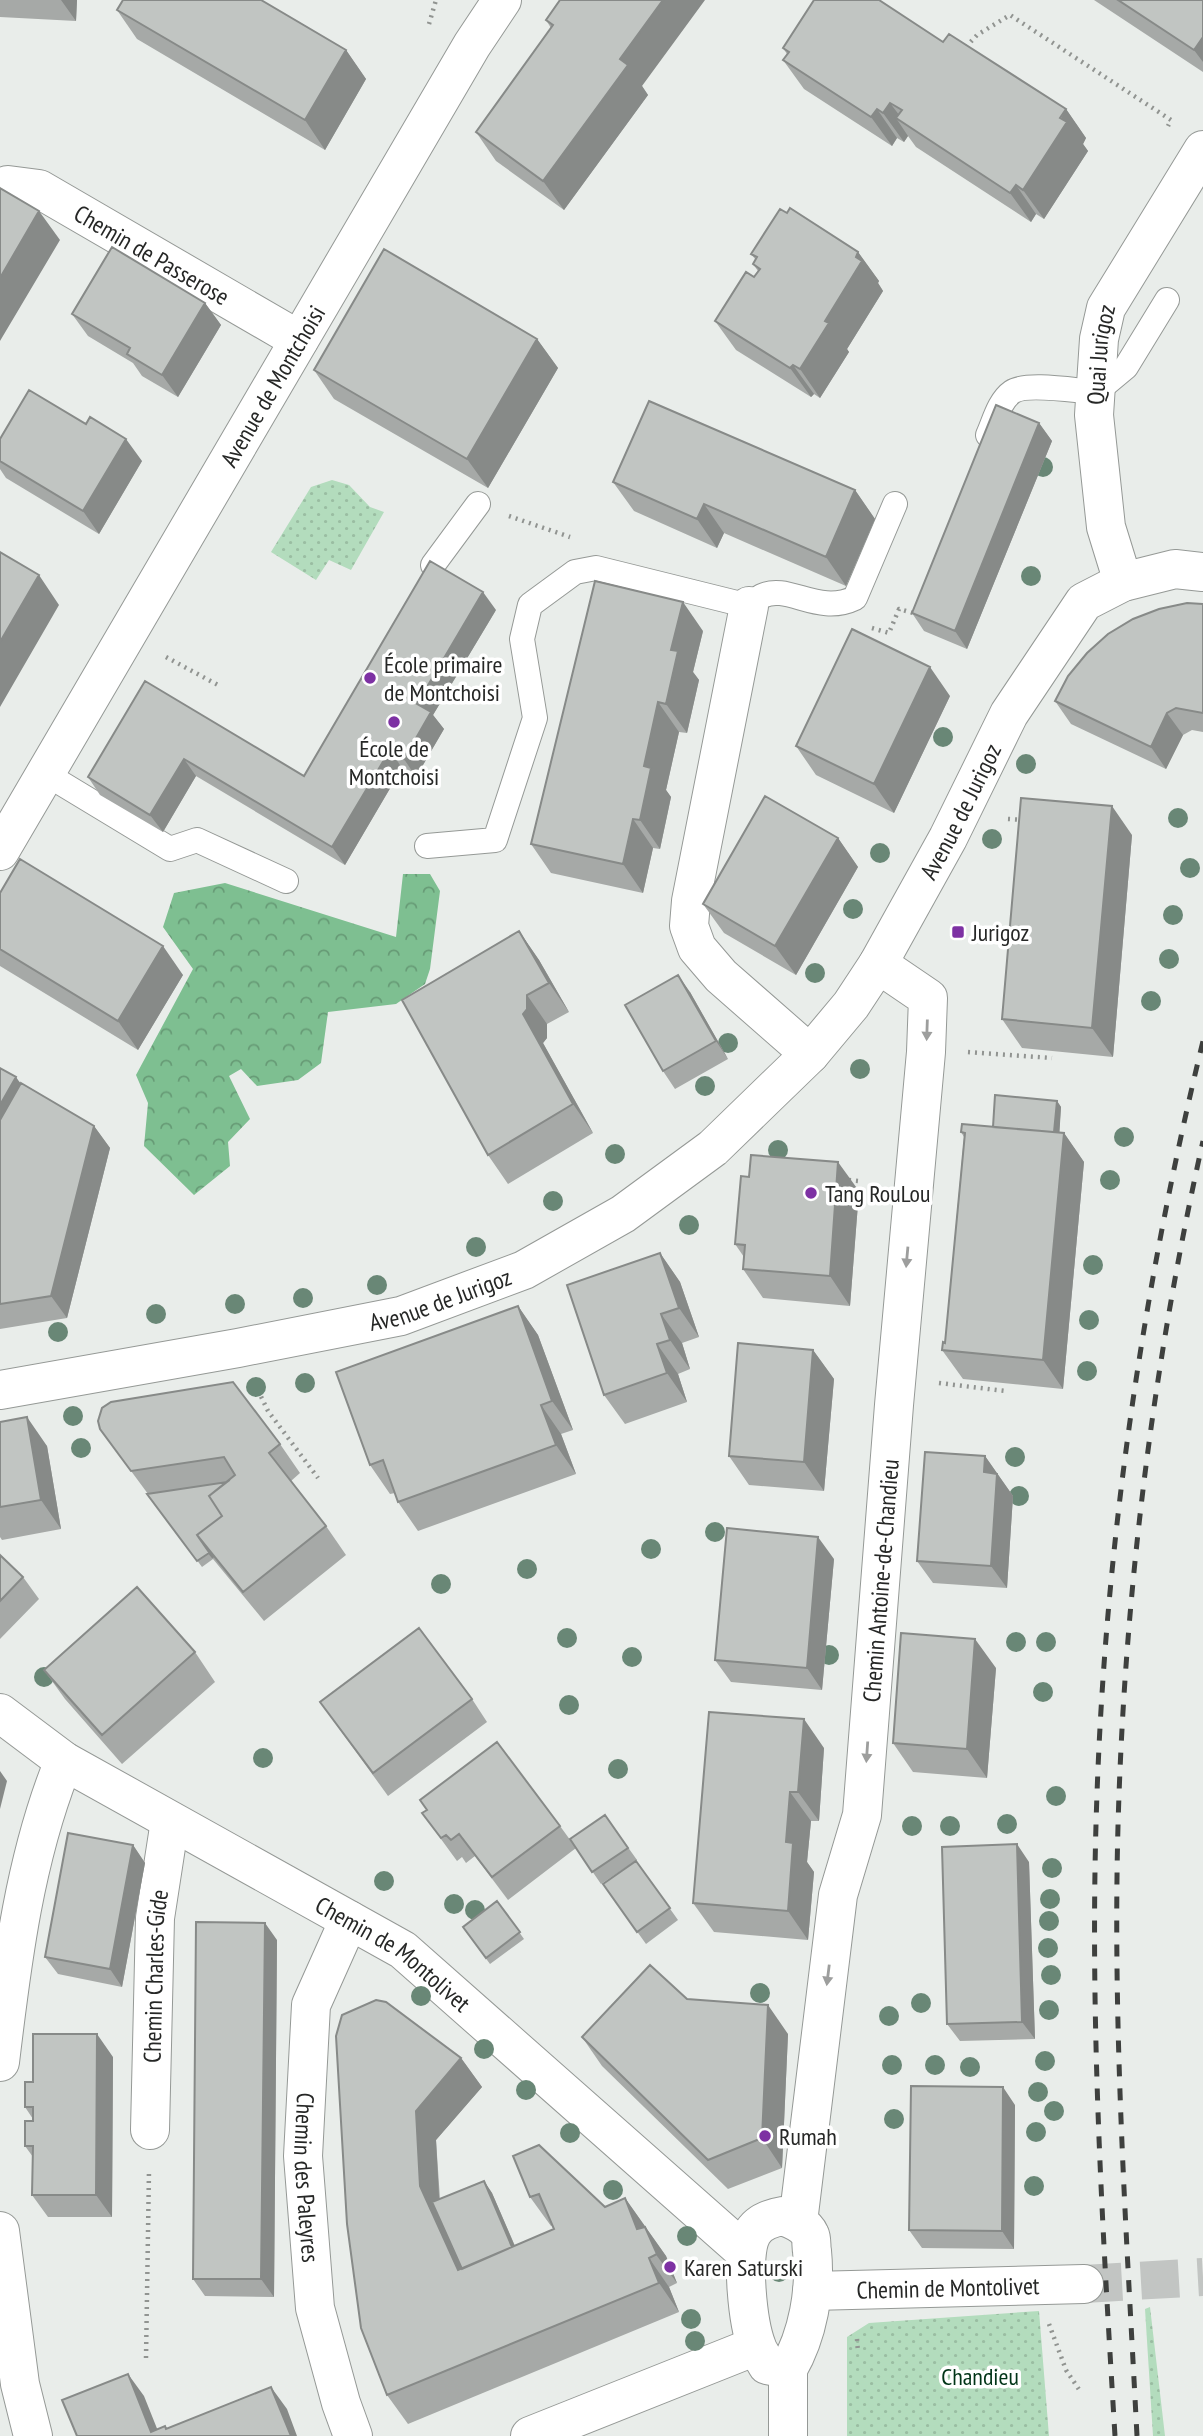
<svg xmlns="http://www.w3.org/2000/svg" width="1203" height="2436" viewBox="0 0 1203 2436" font-family="'PT Sans Narrow',sans-serif">
	<defs>
		<pattern id="grass-dots" width="8" height="8" patternUnits="userSpaceOnUse" patternTransform="scale(1.75)"><rect width="8" height="8" fill="#b3dcbd"/><path d="M2 2h.1M6 6h.1" fill="none" stroke="#9abda2" stroke-width="1.8" stroke-linecap="round"/></pattern>
		<pattern id="forest-crowns" width="20" height="18" patternUnits="userSpaceOnUse" patternTransform="scale(1.75)"><rect width="20" height="18" fill="#7ebf91"/><path d="M2 6a3 3 0 1 1 6 0M12 15a3 3 0 1 1 6 0" fill="none" stroke="#679b76"/></pattern>
	</defs>
	<rect width="100%" height="100%" fill="#e9edea"/>
	<path fill="url(#grass-dots)" d="M332 480 349 485 370 507 384 512 351 570 329 560 316 580 271 552 311 487Z
		M1150 2307 1165 2436H1153L1145 2309Z
		M1039 2311 1049 2436H847V2337L869 2323Z"/>
	<path fill="url(#forest-crowns)" d="M403 874H430L440 891 430 969 425 984 396 1004 328 1012 321 1063 298 1080 257 1086 241 1069 229 1076 250 1119 228 1142 230 1166 194 1195 144 1146 148 1103 136 1075 193 969 163 927 174 893 225 883 396 937Z"/>
	<g fill="none" stroke-linecap="round" stroke-linejoin="round">
		<path stroke="#c2c5c3" stroke-width="38" stroke-dasharray="38 19" stroke-linecap="butt" d="M1084 2284 1203 2277"/>
		<g stroke="#959996" stroke-width="26">
			<path id="service" d="M988 435C994 422 999 401 1012 392 1027 382 1077 391 1096 392L1126 367 1167 300
				M433 565 478 504
				M46 774 170 849 197 840 286 881
				M427 846 495 840 535 718 522 639 530 605 575 572 596 568 749 606C753 603 758 598 762 596 788 583 818 616 855 598L895 504"/>
		</g>
		<g stroke="#959996" stroke-width="40">
			<g id="minor">
				<path id="s1" d="M0 187 8 185 39 189 299 340"/>
				<path id="s2" d="M1123 582 1106 527 1094 415 1099 339 1106 308 1203 150"/>
				<path d="M749 606 691 901 689 926 697 948 721 976 810 1054"/>
				<path id="s3" d="M0 1713 64 1761 403 1950 745 2252"/>
				<path id="s4" d="M349 1920 311 2005 303 2156 315 2308 341 2403 353 2436"/>
				<path d="M0 2062C12 1961 25 1856 64 1761"/>
				<path id="s5" d="M150 2130 155 1918 170 1821"/>
				<path d="M783 2216C793 2220 805 2224 810 2235 812 2239 811 2247 812 2251 816 2290 808 2335 788 2369L767 2365C764 2359 759 2353 757 2347 748 2324 740 2255 752 2234 758 2222 771 2218 783 2216Z"/>
				<path id="s6" d="M798 2222 838 1895 862 1815 894 1405 926 1052 928 998 878 964"/>
				<path d="M0 2231 20 2384 33 2436"/>
				<path id="s7" d="M812 2291 1084 2284"/>
				<path d="M788 2369V2436"/>
				<path d="M530 2436 756 2346"/>
			</g>
		</g>
		<g stroke="#959996" stroke-width="40">
			<g id="tertiary">
				<path id="s8" d="M0 851 472 45 502 0"/>
				<path id="s9" d="M0 1390 238 1348 401 1316 524 1270 623 1214 713 1148 810 1054 851 1005 878 964 948 838 1009 714 1084 602 1123 582 1175 569 1203 572"/>
			</g>
		</g>
		<path stroke="#919491" stroke-width="4.5" stroke-dasharray="2 5" stroke-linecap="butt" d="M429 24 436 0
			M966 47 977 35 1010 15 1171 120 1168 126
			M509 516 570 537
			M872 628 889 633 899 609 913 613
			M166 657 218 685
			M1008 819 1025 820
			M968 1052 1052 1058
			M849 1180 859 1181
			M939 1383 1005 1391
			M255 1384 268 1411 318 1478
			M1049 2324 1066 2370 1080 2391
			M857 2339 858 2353
			M146 2358 149 2170"/>
		<use href="#service" stroke="#fff" stroke-width="24"/>
		<use href="#minor" stroke="#fff" stroke-width="38"/>
		<use href="#tertiary" stroke="#fff" stroke-width="38"/>
		<path stroke="#3e403e" stroke-width="5" stroke-dasharray="12 12" stroke-linecap="butt" d="M1115 2436C1102 2222 1089 2008 1097 1794 1106 1540 1143 1288 1203 1041
			M1137 2436C1126 2223 1111 2009 1119 1795 1127 1575 1155 1355 1203 1141"/>
	</g>
	<g fill="#698776">
		<circle cx="1043" cy="467" r="10"/>
		<circle cx="1031" cy="576" r="10"/>
		<circle cx="943" cy="737" r="10"/>
		<circle cx="1026" cy="764" r="10"/>
		<circle cx="1178" cy="818" r="10"/>
		<circle cx="992" cy="839" r="10"/>
		<circle cx="880" cy="853" r="10"/>
		<circle cx="1190" cy="868" r="10"/>
		<circle cx="853" cy="909" r="10"/>
		<circle cx="1173" cy="915" r="10"/>
		<circle cx="1169" cy="959" r="10"/>
		<circle cx="815" cy="973" r="10"/>
		<circle cx="1151" cy="1001" r="10"/>
		<circle cx="728" cy="1043" r="10"/>
		<circle cx="860" cy="1069" r="10"/>
		<circle cx="705" cy="1086" r="10"/>
		<circle cx="1124" cy="1137" r="10"/>
		<circle cx="778" cy="1150" r="10"/>
		<circle cx="615" cy="1154" r="10"/>
		<circle cx="1110" cy="1180" r="10"/>
		<circle cx="553" cy="1201" r="10"/>
		<circle cx="689" cy="1225" r="10"/>
		<circle cx="476" cy="1247" r="10"/>
		<circle cx="1093" cy="1265" r="10"/>
		<circle cx="377" cy="1285" r="10"/>
		<circle cx="303" cy="1298" r="10"/>
		<circle cx="235" cy="1304" r="10"/>
		<circle cx="156" cy="1314" r="10"/>
		<circle cx="1089" cy="1320" r="10"/>
		<circle cx="58" cy="1332" r="10"/>
		<circle cx="1087" cy="1371" r="10"/>
		<circle cx="305" cy="1383" r="10"/>
		<circle cx="256" cy="1387" r="10"/>
		<circle cx="73" cy="1416" r="10"/>
		<circle cx="81" cy="1448" r="10"/>
		<circle cx="1015" cy="1457" r="10"/>
		<circle cx="1019" cy="1496" r="10"/>
		<circle cx="715" cy="1532" r="10"/>
		<circle cx="651" cy="1549" r="10"/>
		<circle cx="527" cy="1569" r="10"/>
		<circle cx="441" cy="1584" r="10"/>
		<circle cx="567" cy="1638" r="10"/>
		<circle cx="1016" cy="1642" r="10"/>
		<circle cx="1046" cy="1642" r="10"/>
		<circle cx="829" cy="1655" r="10"/>
		<circle cx="632" cy="1657" r="10"/>
		<circle cx="44" cy="1677" r="10"/>
		<circle cx="1043" cy="1692" r="10"/>
		<circle cx="569" cy="1705" r="10"/>
		<circle cx="263" cy="1758" r="10"/>
		<circle cx="618" cy="1769" r="10"/>
		<circle cx="1056" cy="1796" r="10"/>
		<circle cx="1007" cy="1824" r="10"/>
		<circle cx="912" cy="1826" r="10"/>
		<circle cx="950" cy="1826" r="10"/>
		<circle cx="1052" cy="1868" r="10"/>
		<circle cx="384" cy="1881" r="10"/>
		<circle cx="1050" cy="1899" r="10"/>
		<circle cx="454" cy="1904" r="10"/>
		<circle cx="475" cy="1910" r="10"/>
		<circle cx="1049" cy="1921" r="10"/>
		<circle cx="1048" cy="1948" r="10"/>
		<circle cx="1051" cy="1975" r="10"/>
		<circle cx="760" cy="1993" r="10"/>
		<circle cx="421" cy="1996" r="10"/>
		<circle cx="921" cy="2003" r="10"/>
		<circle cx="1049" cy="2010" r="10"/>
		<circle cx="889" cy="2016" r="10"/>
		<circle cx="484" cy="2049" r="10"/>
		<circle cx="1045" cy="2061" r="10"/>
		<circle cx="892" cy="2065" r="10"/>
		<circle cx="935" cy="2065" r="10"/>
		<circle cx="970" cy="2067" r="10"/>
		<circle cx="526" cy="2090" r="10"/>
		<circle cx="1038" cy="2092" r="10"/>
		<circle cx="1054" cy="2111" r="10"/>
		<circle cx="894" cy="2119" r="10"/>
		<circle cx="1036" cy="2132" r="10"/>
		<circle cx="570" cy="2133" r="10"/>
		<circle cx="1034" cy="2186" r="10"/>
		<circle cx="613" cy="2190" r="10"/>
		<circle cx="687" cy="2236" r="10"/>
		<circle cx="779" cy="2272" r="10"/>
		<circle cx="691" cy="2319" r="10"/>
		<circle cx="695" cy="2341" r="10"/>
	</g>
	<path fill="#a6a9a7" d="M0 0H77L76 21 0 17Z
		M1094 0H1203V72Z
		M117 10 346 50 366 79 325 150 137 39Z
		M546 20 642 86 648 95 564 210 496 161 476 132 551 28Z
		M943 42 1066 109 1086 138 1083 144 1088 151 1044 219 1036 214 1031 222 916 147 908 136 904 142 897 138 892 146 804 89 783 60 787 54 783 48Z
		M858 252 879 281 878 283 883 291 847 349 849 352 820 398 814 394 811 397 736 350 715 321 758 271 753 264 756 260 751 254Z
		M205 303 221 325 178 397 142 376 133 363 88 336 72 314Z
		M537 339 558 368 488 488 334 399 314 370Z
		M1039 423 1052 441 967 649 924 631 912 613Z
		M0 439 142 461 99 534 6 478 0 469Z
		M613 482 855 490 875 519 846 586 724 533 717 548 634 511Z
		M1203 604V732L1192 730 1183 735 1166 769 1071 724 1055 701Z
		M496 610 433 715 444 729 416 777 402 768 345 865 196 776 163 832 100 795 88 777 145 681 304 776Z
		M703 631 693 672 699 680 687 733 679 732 666 790 671 797 660 849 653 848 643 893 551 873 531 844Z
		M950 696 894 813 816 775 796 746Z
		M1132 835 1113 1057 1022 1048 1002 1019Z
		M838 838 858 867 796 975 724 933 703 904Z
		M0 893 183 975 138 1050 0 966Z
		M519 931 539 960 569 1012 547 1024V1038L543 1043 593 1133 508 1184 488 1155Z
		M690 992 728 1059 675 1089 663 1071Z
		M0 1068 21 1083 94 1126 110 1148 67 1318 0 1329Z
		M1057 1101 1061 1107 1059 1133H1064L1084 1162 1063 1389 963 1379 942 1350 945 1343 964 1137 961 1132 993 1127Z
		M859 1191 850 1306 763 1298 743 1269 744 1257 735 1244Z
		M660 1253 680 1282 699 1337 682 1343 690 1369 678 1374 687 1402 625 1424 604 1395Z
		M518 1306 538 1335 573 1430 561 1434 576 1474 418 1531 398 1502 395 1493 390 1494 370 1465Z
		M813 1350 834 1379 824 1491 749 1485 729 1456Z
		M0 1422 47 1446 61 1529 2 1540 0 1537Z
		M100 1429 280 1444 300 1473 291 1481 326 1526 346 1555 264 1621 213 1559 202 1567Z
		M985 1456 1013 1496 1007 1588 933 1583 917 1561Z
		M0 1555 23 1577 39 1599 0 1639Z
		M834 1559 822 1690 731 1682 715 1660Z
		M195 1652 215 1682 122 1764 65 1699 44 1670Z
		M996 1668 987 1778 913 1772 893 1743Z
		M472 1699 487 1722 388 1796 320 1702Z
		M824 1748 819 1821H811L807 1862 814 1872 808 1940 714 1932 693 1903Z
		M422 1813 560 1826 576 1848 508 1900 475 1856 466 1863 462 1857 457 1861Z
		M605 1815 637 1860 601 1884 570 1839Z
		M133 1845 145 1863 122 1987 58 1974 45 1957Z
		M636 1861 678 1920 646 1944 603 1884Z
		M1029 1862 1035 2039 960 2041 947 2024Z
		M497 1901 524 1939 490 1964 463 1927Z
		M277 1940 274 2297 205 2296 193 2279Z
		M687 1999 788 2034 782 2168 728 2189 602 2066 582 2037Z
		M113 2057 112 2217H48L32 2195 33 2157 25 2146 33 2119 25 2107 33 2082Z
		M461 2058 482 2087 436 2140 440 2199 484 2181 492 2193 515 2246 554 2229 553 2225 551 2226 530 2197 513 2156 605 2207 625 2198 666 2256 677 2283 669 2287 679 2312 408 2424 387 2395 361 2328Z
		M1015 2105 1014 2249 922 2248 909 2230Z"/>
	<path fill="#878a88" d="M61 0H77L76 21Z
		M663 0H705L642 86 648 95 564 210 543 181 620 59Z
		M1203 37V62L1194 50Z
		M346 50 366 79 325 150 305 120Z
		M890 103 906 124 896 118 908 136 904 142 883 113Z
		M877 109 897 138 892 146 871 117Z
		M1066 109 1086 138 1083 144 1088 151 1044 219 1023 190Z
		M1016 185 1036 214 1031 222 1010 193Z
		M39 211 60 240 0 341V278Z
		M858 252 879 281 878 283 883 291 847 349 849 352 820 398 800 369 825 321Z
		M205 303 221 325 178 397 162 375Z
		M537 339 558 368 488 488 467 459Z
		M793 365 814 394 811 397 790 368Z
		M1039 423 1052 441 967 649 955 631Z
		M126 439 142 461 99 534 83 511Z
		M855 490 875 519 846 586 826 557Z
		M704 504 724 533 717 548 697 519Z
		M39 575 59 605 0 707V642Z
		M483 592 496 610 433 715 444 729 416 777 404 759 417 704Z
		M683 602 703 631 693 672 699 680 687 733 666 704 671 650Z
		M930 667 950 696 894 813 874 784Z
		M658 702 679 732 666 790 671 797 660 849 640 820 644 766Z
		M1167 713 1183 735 1166 769 1151 747Z
		M390 750 402 768 345 865 332 847Z
		M184 759 196 776 163 832 150 815Z
		M1112 806 1132 835 1113 1057 1092 1028Z
		M633 819 653 848 643 893 623 864Z
		M838 838 858 867 796 975 775 946Z
		M519 931 539 960 569 1012 549 983Z
		M163 946 183 975 138 1050 118 1021Z
		M678 975 690 992 728 1059 716 1041Z
		M527 995 547 1024V1038L543 1043 593 1133 573 1104 523 1014Z
		M16 1077 36 1106 0 1155V1105Z
		M1057 1101 1061 1107 1059 1140 1054 1134Z
		M94 1126 110 1148 67 1318 51 1296Z
		M1064 1133 1084 1162 1063 1389 1043 1360Z
		M838 1162 859 1191 850 1306 830 1276Z
		M660 1253 680 1282 699 1337 679 1308Z
		M518 1306 538 1335 573 1430 552 1401Z
		M661 1314 682 1343 690 1369 670 1340Z
		M657 1344 678 1374 687 1402 667 1373Z
		M813 1350 834 1379 824 1491 804 1462Z
		M541 1405 561 1434 576 1474 556 1445Z
		M27 1417 47 1446 61 1529 41 1500Z
		M985 1456 1013 1496 1007 1588 991 1566 984 1472Z
		M818 1537 834 1559 822 1690 807 1668Z
		M975 1639 996 1668 987 1778 967 1749Z
		M804 1719 824 1748 819 1821 798 1792Z
		M0 1771 7 1781 0 1809Z
		M790 1792 811 1821 807 1862 814 1872 808 1940 788 1911 786 1842Z
		M1017 1844 1029 1862 1035 2039 1022 2022Z
		M133 1845 145 1863 122 1987 110 1969Z
		M265 1923 277 1940 274 2297 261 2279Z
		M768 2005 788 2034 782 2168 762 2138Z
		M97 2034 113 2057 112 2217 96 2195Z
		M461 2058 482 2087 436 2140 440 2215 473 2286 458 2270 420 2186 416 2111Z
		M1003 2087 1015 2105 1014 2249 1002 2231Z
		M484 2181 492 2193 529 2279 520 2266Z
		M625 2198 666 2256 677 2283 637 2229Z
		M649 2258 669 2287 679 2312 659 2283Z
		M128 2374 144 2396 160 2436 151 2432Z
		M271 2387 287 2409 297 2436H291Z"/>
	<path fill="#c1c5c2" stroke="#878a88" stroke-width="2" d="M123 0H261L346 50 305 120 117 10Z
		M560 0H663L620 59 628 65 543 181 476 132 553 25 546 20Z
		M814 0H879L943 42 949 34 1066 109 1060 118 1067 122 1023 190 1016 185 1010 193 896 118 902 110 890 103 883 113 877 109 871 117 783 60 789 52 783 48Z
		M1118 0H1203V37L1194 50Z
		M0 188 39 211 0 278Z
		M790 208 858 252 856 257 862 261 825 321 829 323 800 369 793 365 790 368 715 321 746 272 754 277 760 269 753 264 757 257 751 254 780 209 787 213Z
		M112 247 205 303 162 375 127 354 130 348 72 314Z
		M384 249 537 339 467 459 314 370Z
		M29 390 86 424 90 417 126 439 83 511 0 461V439Z
		M649 401 855 490 826 557 704 504 697 519 613 482Z
		M996 405 1039 423 955 631 912 613Z
		M0 552 39 575 0 642Z
		M430 561 483 592 417 704 431 712 404 759 390 750 332 847 184 759 150 815 88 777 145 681 304 776Z
		M595 581 683 602 671 650 678 651 666 704 658 702 644 766 651 768 640 820 633 819 623 864 531 844Z
		M1187 603 1203 604V713L1176 708 1167 713 1151 747 1055 701 1068 676 1087 653 1108 634 1133 619 1159 609Z
		M852 629 930 667 874 784 796 746Z
		M765 796 838 838 775 946 703 904Z
		M1021 798 1112 806 1092 1028 1002 1019Z
		M20 859 163 946 118 1021 0 949V893Z
		M519 931 549 983 527 995V1009L523 1014 573 1104 488 1155 402 1000Z
		M678 975 716 1041 663 1071 625 1005Z
		M0 1068 16 1077 0 1105Z
		M21 1083 94 1126 51 1296 0 1304V1120Z
		M995 1095 1057 1101 1054 1132 993 1127Z
		M962 1124 1064 1133 1043 1360 942 1350 943 1342 945 1343 965 1133 961 1132Z
		M751 1155 838 1162 830 1276 743 1269 745 1245 735 1244 741 1176 749 1177Z
		M660 1253 679 1308 661 1314 670 1340 657 1344 667 1373 604 1395 567 1285Z
		M518 1306 552 1401 541 1405 556 1445 398 1502 383 1460 370 1465 336 1372Z
		M738 1343 813 1350 804 1462 729 1456Z
		M233 1382 280 1444 269 1453 326 1526 243 1592 197 1535 222 1516 209 1496 235 1475 224 1457 131 1471 100 1429 98 1421 102 1408 111 1402Z
		M27 1417 41 1500 0 1507V1422Z
		M925 1452 985 1456 984 1472 997 1474 991 1566 917 1561Z
		M227 1482 209 1496 222 1516 197 1535 213 1558 209 1553 197 1561 147 1494Z
		M727 1528 818 1537 807 1668 715 1660Z
		M0 1555 23 1577 0 1601Z
		M137 1587 195 1652 102 1735 44 1670Z
		M419 1628 472 1699 373 1773 320 1702Z
		M901 1633 975 1639 967 1749 893 1743Z
		M709 1712 804 1719 798 1792H790L786 1842 793 1843 788 1911 693 1903Z
		M497 1742 560 1826 492 1877 459 1834 451 1840 446 1835 441 1838 422 1813 427 1810 420 1800Z
		M605 1815 628 1848 592 1872 570 1839Z
		M68 1833 133 1845 110 1969 45 1957Z
		M1017 1844 1022 2022 947 2024 942 1847Z
		M636 1861 670 1908 637 1932 603 1884Z
		M497 1901 520 1932 486 1958 463 1927Z
		M196 1922 265 1923 261 2279H193Z
		M650 1965 687 1999 768 2005 762 2138 708 2160 582 2037Z
		M376 2000 386 2002 461 2058 416 2111 420 2186 458 2270 554 2229 539 2194 530 2197 513 2156 539 2145 605 2207 625 2198 637 2229 645 2227 657 2254 649 2258 659 2283 387 2395 361 2328 347 2224 336 2036 342 2015Z
		M33 2034H97L96 2195H32L33 2146H25V2121H33V2107H25V2082H33Z
		M911 2086 1003 2087 1002 2231 909 2230Z
		M484 2181 512 2247 462 2269 432 2202Z
		M128 2374 151 2432 165 2426 166 2429 271 2387 291 2436H77L62 2400Z"/>
	<defs><path id="oneway-solid" d="M-6-.8H1V-3.2L6.5 0L1 3.2V.8H-6Z" transform="scale(1.75)"/></defs>
	<g fill="#9d9e9d">
		<use href="#oneway-solid" transform="translate(927 1030) rotate(92)"/>
		<use href="#oneway-solid" transform="translate(907 1257) rotate(95)"/>
		<use href="#oneway-solid" transform="translate(867 1752) rotate(94)"/>
		<use href="#oneway-solid" transform="translate(828 1975) rotate(97)"/>
	</g>
	<g fill="#7d31a3" stroke="#fff" stroke-width="2.5">
		<circle cx="370" cy="678" r="7"/>
		<circle cx="394" cy="722" r="7"/>
		<rect x="951" y="925" width="14" height="14" rx="3.5"/>
		<circle cx="811" cy="1193" r="7"/>
		<circle cx="765" cy="2136" r="7"/>
		<circle cx="670" cy="2267" r="7"/>
	</g>
	<g text-anchor="middle" dominant-baseline="central" stroke-width="7" stroke-linejoin="round" paint-order="stroke">
		<g font-size="24" fill="#262726" stroke="#fff">
			<text stroke="none"><textPath href="#s1" startOffset="170">Chemin de Passerose</textPath></text>
			<text stroke="none"><textPath href="#s2" startOffset="231">Quai Jurigoz</textPath></text>
			<text stroke="none"><textPath href="#s8" startOffset="539">Avenue de Montchoisi</textPath></text>
			<text stroke="none"><textPath href="#s9" startOffset="1186">Avenue de Jurigoz</textPath></text>
			<text stroke="none"><textPath href="#s9" startOffset="450">Avenue de Jurigoz</textPath></text>
			<text stroke="none"><textPath href="#s6" startOffset="648">Chemin Antoine-de-Chandieu</textPath></text>
			<text stroke="none"><textPath href="#s3" startOffset="462">Chemin de Montolivet</textPath></text>
			<text stroke="none"><textPath href="#s5" startOffset="154">Chemin Charles-Gide</textPath></text>
			<text stroke="none"><textPath href="#s4" startOffset="266">Chemin des Paleyres</textPath></text>
			<text stroke="none"><textPath href="#s7" startOffset="136">Chemin de Montolivet</textPath></text>
		</g>
		<g font-size="24" fill="#262726" stroke="#fff" text-anchor="start">
			<text x="384" y="664">École primaire<tspan x="384" dy="28">de Montchoisi</tspan></text>
			<text x="394" y="748" text-anchor="middle">École de<tspan x="394" dy="28">Montchoisi</tspan></text>
			<text x="972" y="932">Jurigoz</text>
			<text x="825" y="1193">Tang RouLou</text>
			<text x="779" y="2136">Rumah</text>
			<text x="684" y="2267">Karen Saturski</text>
		</g>
		<g font-size="24" fill="#003417" stroke="#fff">
			<text x="980" y="2376">Chandieu</text>
		</g>
	</g>
</svg>
